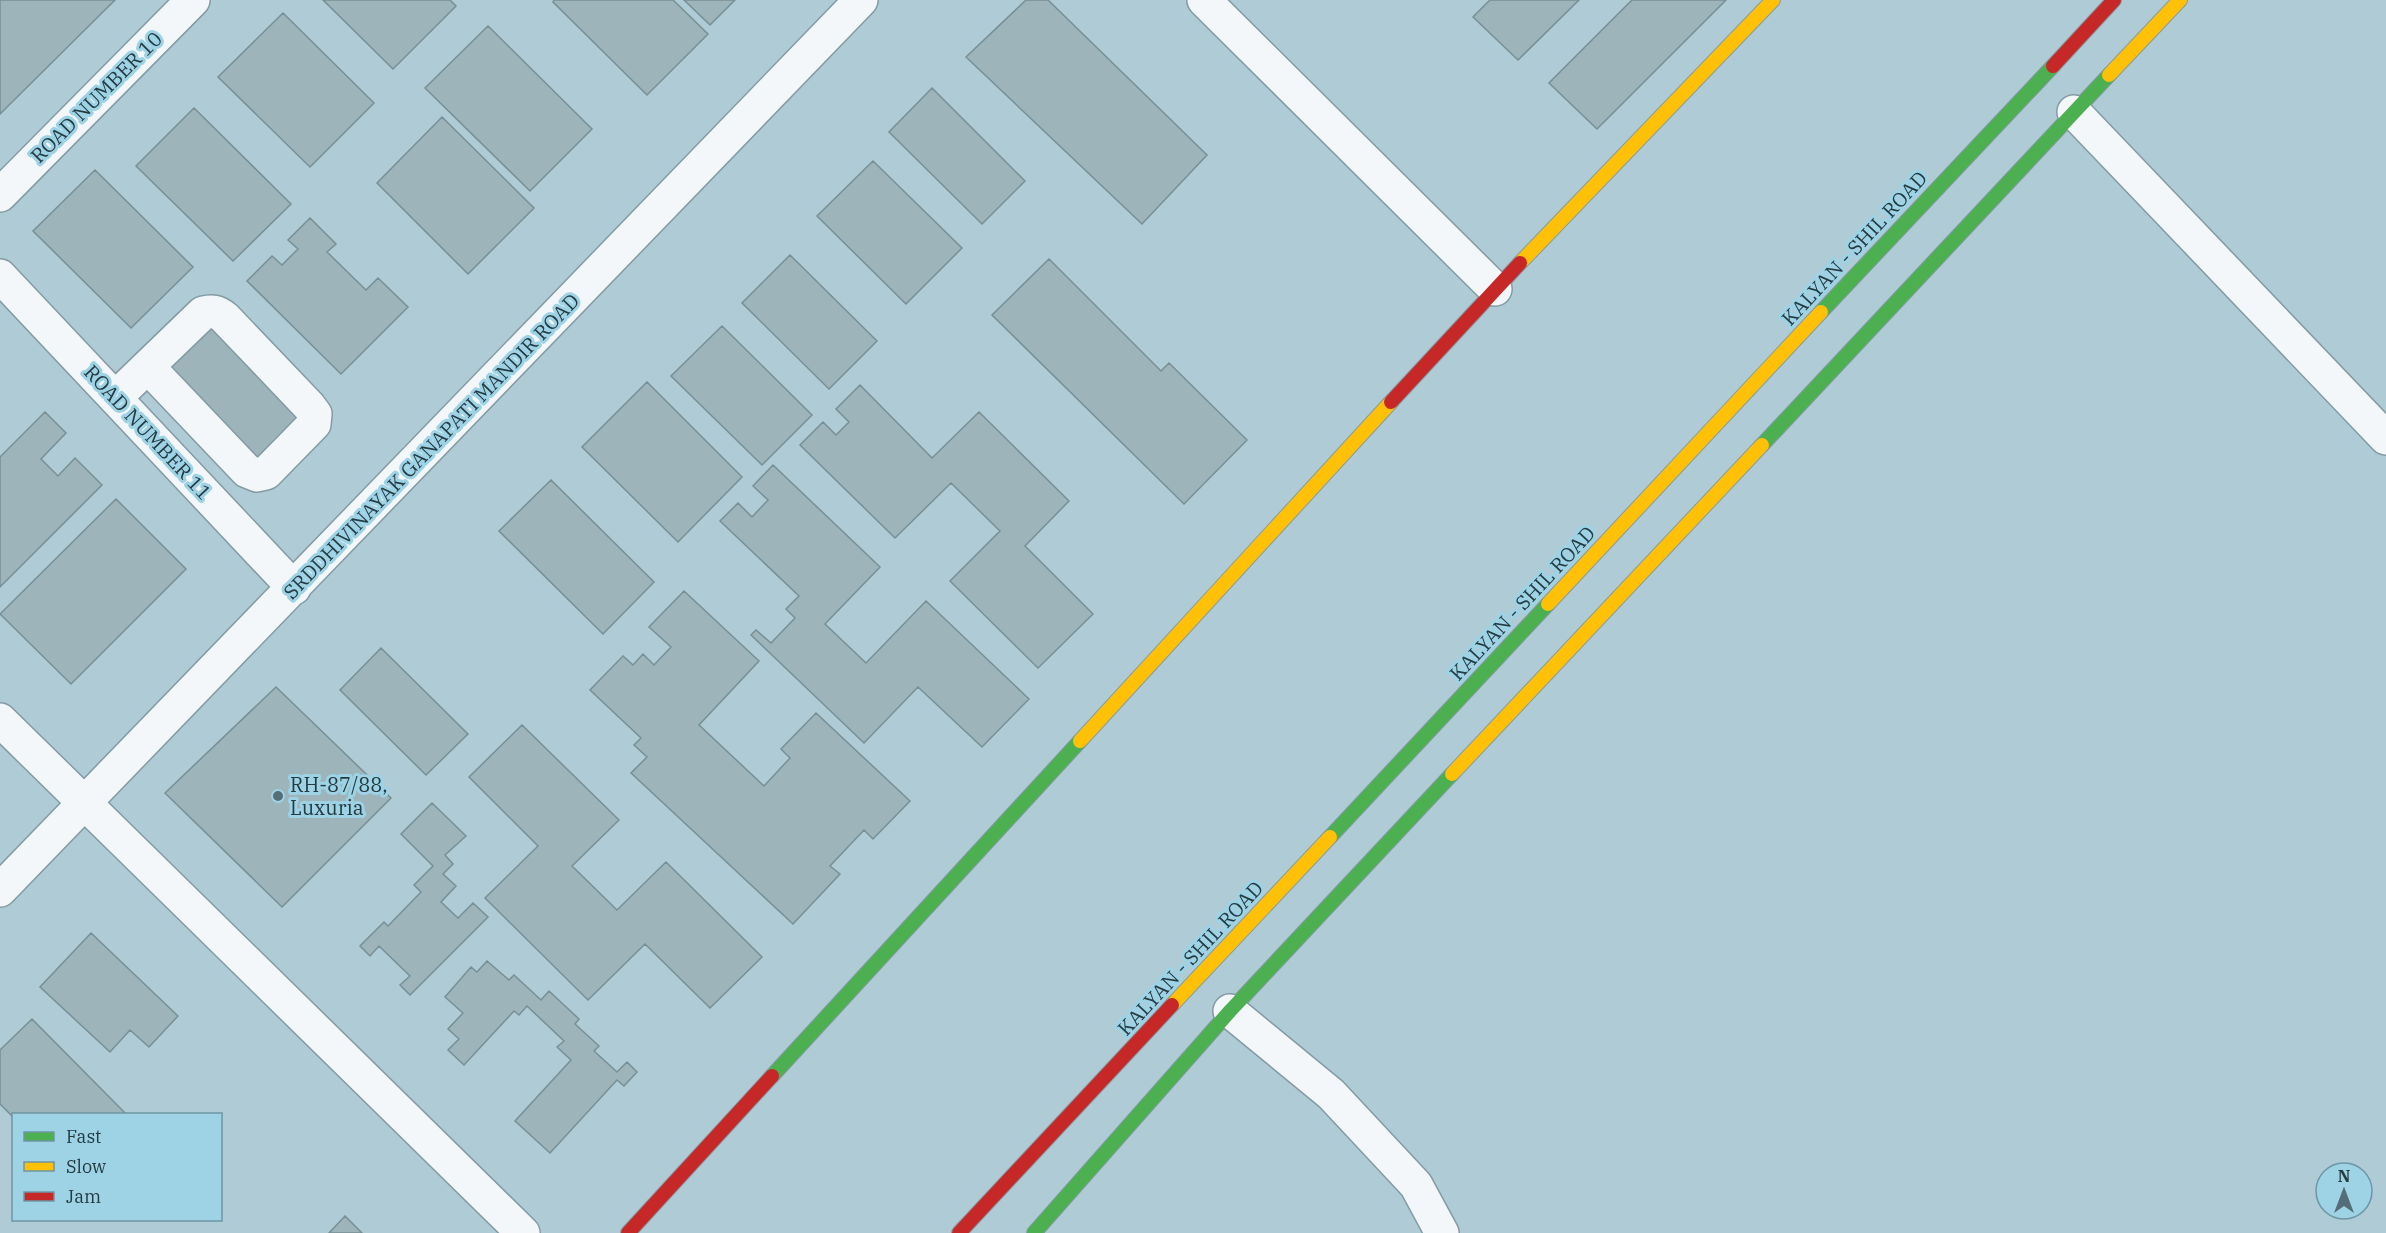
<svg xmlns="http://www.w3.org/2000/svg" width="2386" height="1233" viewBox="0 0 2386 1233" font-family="'IBM Plex Serif',serif">
	<rect width="100%" height="100%" fill="#aecbd6"/>
	<path fill="#9cb4ba" stroke="#778f95" stroke-width="1.5" d="M0 0H115L0 114Z
		M323 0H450L456 6 393 69Z
		M554 0H673L708 34 647 95 553 2Z
		M684 0H735L710 25Z
		M1026 0H1048L1207 155 1142 224 966 57Z
		M1490 0H1579L1518 60 1473 17Z
		M1632 0H1726L1597 129 1549 83Z
		M283 13 374 103 310 167 218 77Z
		M488 26 592 129 530 191 425 88Z
		M932 88 1025 181 982 224 889 132Z
		M194 108 291 204 233 261 136 166Z
		M442 117 534 208 468 274 377 183Z
		M873 161 962 248 906 304 817 216Z
		M95 170 193 267 131 328 33 231Z
		M310 218 336 244 327 252 366 290 378 278 408 307 341 374 247 281 272 256 282 265 298 249 288 240Z
		M790 255 877 341 829 389 742 303Z
		M1049 259 1161 371 1169 363 1247 440 1184 504 992 315Z
		M215 323 306 414 257 463 166 372Z
		M722 326 812 415 762 465 671 376Z
		M647 382 742 477 678 542 582 447Z
		M860 385 932 458 979 412 1069 501 1025 546 1093 614 1038 668 950 581 1000 531 951 483 895 538 800 445 823 422 836 435 849 422 836 409Z
		M45 412 66 433 41 459 58 476 75 458 102 485 0 587V457Z
		M773 465 880 567 825 624 866 663 926 601 1029 699 982 747 918 687 864 743 751 635 756 630 771 643 795 618 786 609 799 596 720 521 738 503 752 517 768 500 753 486Z
		M551 480 654 582 603 634 499 531Z
		M116 499 186 569 71 684 0 614Z
		M684 591 759 661 699 725 764 786 790 758 781 749 816 713 910 801 873 839 864 830 830 866 840 874 793 924 631 773 647 757 634 745 641 738 590 690 623 656 633 665 643 654 654 665 671 647 649 627Z
		M381 648 468 734 426 775 340 690Z
		M276 687 391 798 282 907 165 793Z
		M522 725 619 820 572 866 617 910 666 862 762 957 710 1008 645 944 588 1000 485 898 538 846 469 777Z
		M432 803 466 836 445 855 453 864 443 874 456 886 441 902 458 918 473 903 488 917 410 995 400 985 410 976 379 946 370 956 360 946 384 922 388 926 421 892 414 885 433 866 401 834Z
		M91 933 178 1016 149 1047 130 1030 110 1052 40 987Z
		M487 961 509 980 514 975 541 1000 549 991 579 1019 575 1024 599 1046 594 1051 617 1072 627 1062 637 1072 624 1086 617 1080 550 1153 515 1121 571 1060 557 1047 564 1041 527 1006 519 1015 514 1011 464 1065 448 1050 459 1039 448 1029 463 1013 445 997 471 967 477 972Z
		M32 1019 126 1114H14V1118L0 1104V1050Z
		M345 1216 362 1233H329Z"/>
	<g fill="none" stroke-linecap="round" stroke-linejoin="round">
		<g stroke="#849ba3" stroke-width="36">
			<path id="street" d="M1204 0 1495 289
				M2074 112 2386 438
				M0 195 193 0
				M0 276 294 588
				M116 397 203 313C212 311 217 311 225 318L309 406 315 414 314 424 266 473 257 475 247 471 148 367
				M0 720 523 1233
				M0 890 861 0
				M1230 1011 1331 1094 1416 1185 1442 1233"/>
		</g>
		<g stroke="#849ba3" stroke-width="16">
			<path id="fast" d="M1821 312 2053 66
				M1762 445 2109 75
				M1330 837 1548 604
				M772 1076 1080 741
				M1034 1233 1230 1011 1452 774"/>
		</g>
		<g stroke="#849ba3" stroke-width="16">
			<path id="slow" d="M2109 75 2180 0
				M1520 263 1773 0
				M1548 604 1821 312
				M1080 741 1391 402
				M1452 774 1762 445
				M1172 1005 1330 837"/>
		</g>
		<g stroke="#849ba3" stroke-width="16">
			<path id="jam" d="M2053 66 2114 0
				M1391 402 1520 263
				M628 1233 772 1076
				M959 1233 1172 1005"/>
		</g>
		<use href="#street" stroke="#f3f7f9" stroke-width="33"/>
		<use href="#fast" stroke="#4caf50" stroke-width="14"/>
		<use href="#slow" stroke="#ffc107" stroke-width="14"/>
		<use href="#jam" stroke="#c62828" stroke-width="14"/>
	</g>
	<circle fill="#556d76" stroke="#9ed3e6" stroke-width="2" cx="278" cy="796" r="6"/>
	<g text-anchor="middle" dominant-baseline="central" stroke-width="6" stroke-linejoin="round" paint-order="stroke">
		<g font-size="20" fill="#253b42" stroke="#9ed3e6">
			<text transform="translate(96 97) rotate(-45)">ROAD NUMBER 10</text>
			<text transform="translate(1854 248) rotate(-47)">KALYAN - SHIL ROAD</text>
			<text transform="translate(148 432) rotate(47)">ROAD NUMBER 11</text>
			<text transform="translate(431 446) rotate(-46)">SRDDHIVINAYAK GANAPATI MANDIR ROAD</text>
			<text transform="translate(1522 603) rotate(-47)">KALYAN - SHIL ROAD</text>
			<text transform="translate(1190 958) rotate(-47)">KALYAN - SHIL ROAD</text>
		</g>
		<g font-size="20" fill="#253b42" stroke="#9ed3e6" text-anchor="start">
			<text x="290" y="784">RH-87/88,<tspan x="290" dy="23">Luxuria</tspan></text>
		</g>
	</g>
	<rect x="12" y="1113" width="210" height="108" fill="#9ed3e6" stroke="#6e96a4" stroke-width="1.5"/>
	<rect x="24" y="1132" width="30" height="9" fill="#4caf50" stroke="#6e96a4" stroke-width="1.5"/>
	<text x="66" y="1143" font-size="18" fill="#253b42">Fast</text>
	<rect x="24" y="1162" width="30" height="9" fill="#ffc107" stroke="#6e96a4" stroke-width="1.5"/>
	<text x="66" y="1173" font-size="18" fill="#253b42">Slow</text>
	<rect x="24" y="1192" width="30" height="9" fill="#c62828" stroke="#6e96a4" stroke-width="1.5"/>
	<text x="66" y="1203" font-size="18" fill="#253b42">Jam</text>
	<g transform="translate(2344 1191)"><circle r="28" fill="#9ed3e6" stroke="#6e96a4" stroke-width="1.5"/>
	<path d="M0-4.5L10 22L0 15L-10 22Z" fill="#556d76"/>
	<text y="-9" font-size="16" font-weight="bold" text-anchor="middle" fill="#253b42">N</text>
	</g>
</svg>
